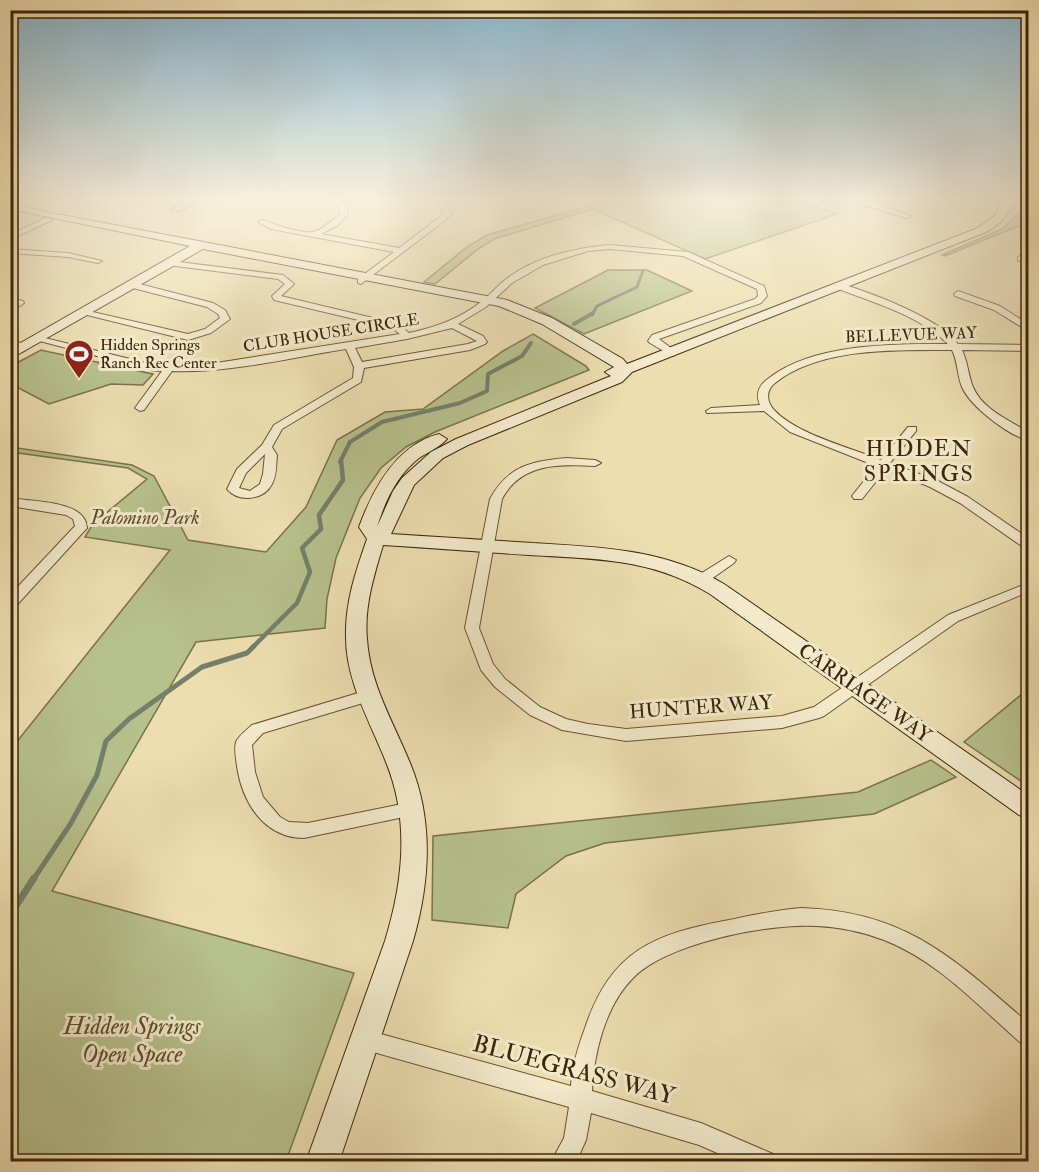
<svg xmlns="http://www.w3.org/2000/svg" width="1039" height="1172" viewBox="0 0 1039 1172" font-family="'IM FELL Double Pica',serif">
	<rect width="100%" height="100%" fill="#eddeb0"/>
	<filter id="stains"><feTurbulence type="fractalNoise" baseFrequency=".00333" numOctaves="4"/><feColorMatrix values="0 0 0 0 .2 0 0 0 0 .09 0 0 0 0 .02 0 0 0 .5 -.17"/></filter>
	<radialGradient id="worn" r=".72"><stop offset=".6" stop-color="#630" stop-opacity="0"/><stop offset="1" stop-color="#630" stop-opacity=".3"/></radialGradient>
	<path fill="#b7c18c" stroke="#7a734a" stroke-width="1.5" d="M619 197H790L837 214 705 259 593 209 494 239 478 249 435 284 424 282 467 247 487 235Z
		M1023 210H1028V222L945 256 942 255 1002 229Z
		M608 270H647L692 291 584 334 535 308Z
		M533 334 586 366 589 370 435 432 406 447 381 468 360 498 336 558 327 599 325 628 196 642 52 891 354 973 286 1161H11V749L170 550 85 537 91 527 93 517 105 514 147 479 128 468 11 452V447L132 465 154 476 188 540 266 552 306 507 337 440 385 412 423 409 503 351Z
		M41 350 45 351 153 374 143 385 111 384 49 404 11 384V366Z
		M1028 689V786L964 742Z
		M931 760 956 777 874 814 605 843 566 856 516 894 508 928 432 920 433 836 858 792Z"/>
	<g fill="none" stroke-linecap="round" stroke-linejoin="round">
		<path stroke="#74806c" stroke-width="3" d="M592 315 597 306 637 287 643 271"/>
		<path stroke="#74806c" stroke-width="4" d="M574 324 593 313
			M340 462 350 442 382 422 460 403 487 391 488 374 522 356 531 343"/>
		<path stroke="#74806c" stroke-width="4.5" d="M253 647 297 603 310 572 302 548 321 529 319 515 343 480 341 460"/>
		<path stroke="#74806c" stroke-width="5" d="M33 880 71 823 97 775 106 741 129 719 202 667 247 653 254 646"/>
		<path stroke="#74806c" stroke-width="7" d="M10 915 34 878"/>
		<g stroke="#695331" stroke-width="2">
			<path id="street" d="M202 197H213L178 211 171 209Z
				M327 197H336L345 202 348 214 338 225 321 234 399 248 444 214 435 197H443L452 215 361 284 358 283V279L394 252 271 229 258 222 262 220C274 224 300 234 313 232 322 230 333 220 340 214L338 205Z
				M856 197H864L870 201 911 216 907 218 864 205Z
				M974 197H993L1028 202V206Z
				M45 218 52 220 10 240V235Z
				M610 245 688 252 764 286 767 296 761 303 659 339 675 351V355L672 356 650 343 648 341 652 335 755 299 758 296 757 289 683 256 610 249 588 251 543 265 512 283 486 307 458 324 483 336 487 342 485 344 470 350 364 368 361 382 282 429 272 447 277 455C276 464 277 475 272 484 264 500 239 503 227 489L237 469 262 445 274 425 353 378 354 367 346 349C289 358 230 373 172 371L144 410 140 411 135 408 162 371 150 370 32 339 37 336 150 364 197 366 400 334 392 328 274 300 272 296 285 284 278 279 168 265 167 263 171 261 283 275 294 284 281 296 398 324 409 333C436 327 459 319 481 302 490 295 497 286 505 280 534 257 574 248 610 245ZM452 328 477 341 468 344 362 362 355 348 407 339ZM265 454 263 474 260 484 250 491 239 488 246 473Z
				M10 249 68 253 102 261 98 263 68 257 10 253Z
				M1025 253H1028V258L1018 261V257Z
				M132 282 213 303 225 310 230 319 211 333 188 340 79 313 84 310 188 334 205 329 220 318 218 314 207 307 129 287V283Z
				M839 283C871 293 938 317 958 344L1028 345V351L962 350C968 362 968 375 973 387 982 409 1009 420 1028 432V440C1009 436 970 406 962 387 957 375 958 362 952 350 897 350 820 347 775 383 766 390 766 401 774 410 796 434 851 448 881 460L908 427H916V431L890 463 938 481 968 497 1028 538V548L1023 547 960 503 930 487 886 469 862 499H854L852 496 876 466 790 432 764 411 707 413 706 411 711 408 760 405C755 393 759 385 769 378 814 343 894 344 948 344 919 315 874 303 836 288L835 286Z
				M958 291 1000 306 1028 324V331L994 310 955 296 954 294Z
				M10 298 23 301 24 303 20 306 10 304Z
				M10 341 28 344 30 346 25 349 10 347Z
				M567 458 595 460 601 463 595 466C559 464 521 463 502 499L479 628 493 664 505 679 540 707 566 719 588 724 626 729 782 716 814 707 948 615 1028 583V592L958 621 824 716 819 718 782 728 626 741 562 730 530 715 495 687 481 670 465 628 490 499C508 466 531 461 567 458Z
				M10 498C32 502 86 500 87 528L15 607 10 608V595L75 526 73 519 66 515 10 506Z
				M729 556 736 560 734 563 707 582H697L695 579 697 576Z
				M368 690 373 692 376 696 373 700 263 733 252 745 255 772 263 797 280 817 289 822 308 823 412 802 418 804 421 809 418 814 304 838C264 838 242 802 237 766 236 759 234 749 236 742 239 735 248 729 252 725Z
				M801 908C906 911 954 959 1028 1023V1046L1021 1043C978 1006 938 961 884 940 863 932 840 927 817 926 769 923 667 943 633 978 605 1006 594 1053 592 1091L701 1123 773 1154 776 1162H738L699 1145 591 1113 586 1140 576 1162H551L564 1138 569 1107 366 1050 359 1047 356 1040 359 1033 366 1030 571 1086C572 1066 578 1047 585 1028 611 951 653 934 729 920 753 915 776 910 801 908Z"/>
		</g>
		<g stroke="#3d2507" stroke-width="2">
			<path id="secondary" d="M1004 197H1014C1010 214 1001 224 986 232L632 372 622 382 468 445 443 458 414 485 391 534C439 537 486 540 533 543 600 547 665 549 724 584L1028 795V818L1019 815 710 594C652 558 595 559 529 555 481 552 432 548 383 545 374 576 364 606 367 639 370 685 393 721 410 763 434 821 430 882 413 941L339 1162H306L385 941C403 882 410 821 386 762 370 721 346 682 346 637 345 602 356 571 367 539L359 527C373 489 396 445 439 434L447 439C440 447 428 452 419 458 397 475 385 501 377 527L393 491 402 478 431 452 456 439 611 376 605 372 614 367 542 324 499 306 203 249 10 359V349L190 246 10 209V203L46 212 507 300 552 318 623 359 627 364 978 228 996 215Z"/>
		</g>
		<use href="#street" fill="#f3eacc" fill-rule="evenodd"/>
		<use href="#secondary" fill="#f3eacc" fill-rule="evenodd"/>
	</g>
	<linearGradient id="sky" x2="0" y2="1"><stop stop-color="#88b7d1"/><stop offset="0.55" stop-color="#f7f0db"/><stop offset="1" stop-color="#f7f0db" stop-opacity="0"/></linearGradient>
	<rect width="1039" height="361" fill="url(#sky)"/>
	<defs>
		<g id="stadium-pin" transform="scale(1.5)"><path d="M0 17L-7.5 6A9.5 9.5 0 1 1 7.5 6Z" fill="#8f2418" stroke="#f3eacc"/><path d="M0-5a6.5 5 0 1 0 0 10a6.5 5 0 1 0 0-10ZM-3.5-1.8h7v3.6h-7Z" fill="#fff"/></g>
	</defs>
	<g fill-rule="evenodd">
		<use href="#stadium-pin" x="79" y="354"/>
	</g>
	<g text-anchor="middle" dominant-baseline="central" stroke-width="6" stroke-linejoin="round" paint-order="stroke">
		<g font-size="16" fill="#3d2507" stroke="#f3eacc">
			<text transform="translate(331 333) rotate(-9)">CLUB HOUSE CIRCLE</text>
			<text transform="translate(911 335) rotate(-2)">BELLEVUE WAY</text>
		</g>
		<g font-size="16" fill="#3d2507" stroke="#f3eacc" text-anchor="start">
			<text x="100" y="345">Hidden Springs<tspan x="100" dy="18">Ranch Rec Center</tspan></text>
		</g>
		<g font-size="20" font-style="italic" fill="#5c4c28" stroke="#f3eacc">
			<text x="145" y="517">Palomino Park</text>
		</g>
		<g font-size="20" fill="#3d2507" stroke="#f3eacc">
			<text transform="translate(865 693) rotate(35)">CARRIAGE WAY</text>
			<text transform="translate(701 707) rotate(-4)">HUNTER WAY</text>
		</g>
		<g font-size="22" letter-spacing="1.5" fill="#3d2507" stroke="#f3eacc">
			<text x="919" y="449">HIDDEN<tspan x="919" dy="25">SPRINGS</tspan></text>
		</g>
		<g font-size="24" font-style="italic" fill="#5c4c28" stroke="#f3eacc">
			<text x="132" y="1026">Hidden Springs<tspan x="132" dy="28">Open Space</tspan></text>
		</g>
		<g font-size="24" fill="#3d2507" stroke="#f3eacc">
			<text transform="translate(574 1070) rotate(15)">BLUEGRASS WAY</text>
		</g>
	</g>
	<rect width="1039" height="1172" fill="none" stroke="#eddeb0" stroke-width="36"/>
	<rect x="12" y="12" width="1015" height="1148" fill="none" stroke="#3d2507" stroke-width="3"/>
	<rect x="18" y="18" width="1003" height="1136" fill="none" stroke="#3d2507" stroke-width="1.5"/>
	<rect width="100%" height="100%" filter="url(#stains)"/>
	<rect width="100%" height="100%" fill="url(#worn)"/>
</svg>
